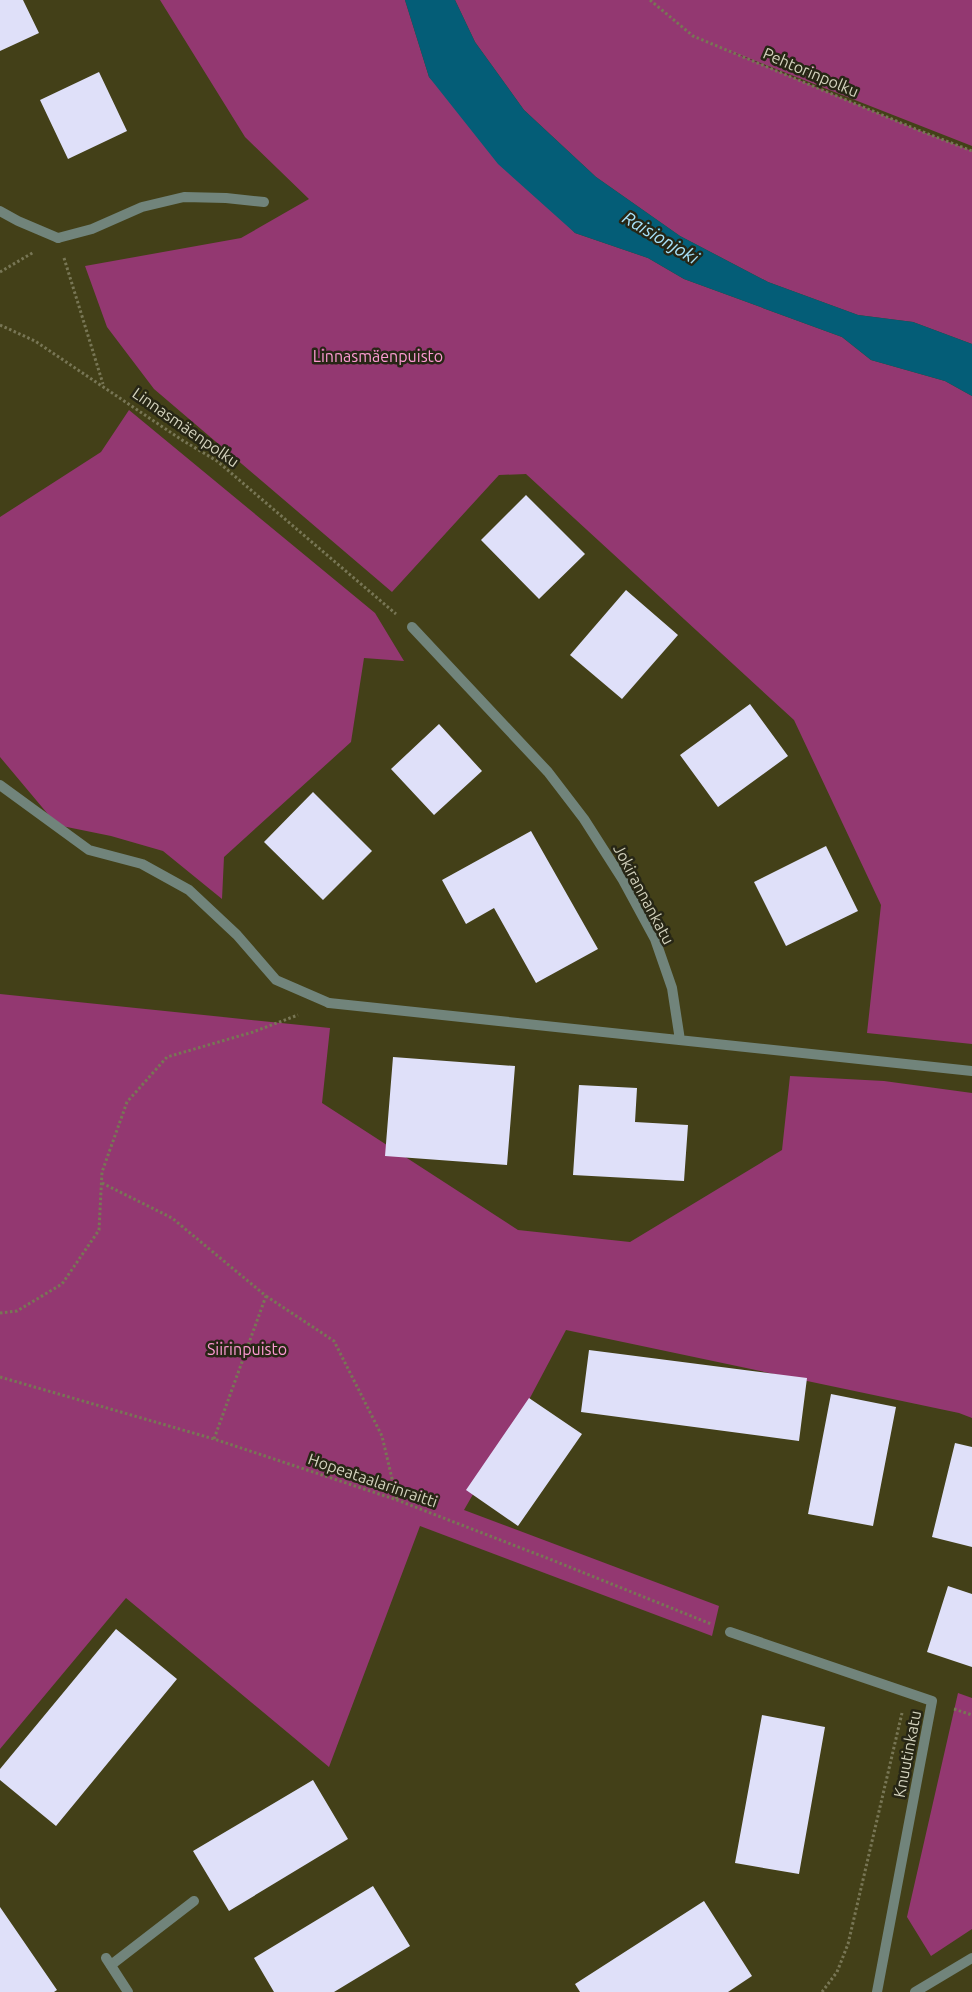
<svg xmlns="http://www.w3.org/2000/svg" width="972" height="1992" viewBox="0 0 972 1992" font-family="Ubuntu,sans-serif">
	<rect width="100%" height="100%" fill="#434018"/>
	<path fill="#933871" d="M160 0H405L429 77 575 233 648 258 684 279 842 337 871 360 945 381 972 396V1044L867 1033 881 905 794 720 526 474 499 475 392 592 154 389 107 327 85 266 241 238 309 199 245 137Z
		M455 0H972V146L725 49 918 130 972 151V344L913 322 858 315 768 282 680 236 596 177 524 110 475 42Z
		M129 410 375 613 404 661 364 658 351 742 224 857 222 899 163 851 111 836 57 825 0 757V517L101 452Z
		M0 994 330 1028 322 1103 518 1230 630 1242 782 1150 790 1076 884 1081 972 1093V1418L959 1413 566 1330 514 1428H511L464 1510 719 1606 712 1636 420 1526 329 1767 126 1598 0 1749Z
		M958 1693 972 1698V1929L931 1956 907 1917Z"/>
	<path fill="#045d77" d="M405 0H455L475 42 524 110 596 177 680 236 768 282 858 315 913 322 972 344V396L945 381 871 360 842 337 684 279 648 258 575 233 498 164 429 77Z"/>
	<path fill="#dfe0f9" d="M0 0H23L39 33 0 51Z
		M99 72 127 131 68 159 40 100Z
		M526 495 585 554 539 599 481 540Z
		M626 590 678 635 622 699 570 655Z
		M750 704 788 756 718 807 680 755Z
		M439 724 482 771 434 815 391 769Z
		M313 792 372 851 323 900 264 842Z
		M531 831 598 949 536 983 494 908 466 924 442 880Z
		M826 846 858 911 786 946 754 882Z
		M393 1057 515 1066 507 1165 385 1156Z
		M579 1085 637 1088 635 1122 688 1125 684 1181 573 1175Z
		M589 1350 807 1378 799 1441 581 1412Z
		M831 1394 896 1407 873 1526 808 1514Z
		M529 1398 582 1434 518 1526 466 1490Z
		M955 1443 972 1447V1547L932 1537Z
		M948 1586 972 1594V1667L927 1652Z
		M116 1629 177 1679 56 1826 0 1780V1769Z
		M762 1715 825 1727 799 1874 735 1863Z
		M313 1780 348 1839 229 1911 193 1851Z
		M373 1886 410 1946 334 1992H274L254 1958Z
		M704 1901 752 1976 728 1992H580L575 1984Z
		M0 1907 57 1990 54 1992H0Z"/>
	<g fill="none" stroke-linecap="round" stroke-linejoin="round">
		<path stroke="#787655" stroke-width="3" stroke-dasharray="2.5 2.5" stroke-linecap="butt" d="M650 0 693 36 918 130 972 151
			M64 258 103 384
			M0 272 34 252
			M0 325 35 341 182 440 217 461 396 614
			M102 1183 172 1218 266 1296 214 1439
			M266 1296 334 1341 382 1436 397 1500
			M0 1313 17 1311 62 1284 99 1230 102 1172 127 1102 167 1057 253 1032 298 1015
			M0 1377 214 1439 397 1500 552 1560 711 1624
			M954 1709 972 1715
			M822 1992 837 1972 848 1944 902 1713"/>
		<path stroke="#71847b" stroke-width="10" d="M58 238 92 229 142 207 184 197 226 198 264 202
			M0 785 89 850 142 864 189 890 237 935 276 980 329 1003
			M111 1965 194 1901"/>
		<path stroke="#71847b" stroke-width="10" d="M0 211 18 221 58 238
			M412 627 548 772 584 819 623 880 655 939 672 988 680 1040
			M329 1003 972 1071
			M730 1632 932 1701 877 1992
			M106 1958 128 1992
			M915 1992 972 1958"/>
	</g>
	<g text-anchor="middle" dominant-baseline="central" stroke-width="5" stroke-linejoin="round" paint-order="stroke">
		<g font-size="16" fill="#d3d2bd" stroke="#272615">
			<text transform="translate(811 72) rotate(23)">Pehtorinpolku</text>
			<text transform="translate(186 427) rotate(35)">Linnasmäenpolku</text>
			<text transform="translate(644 894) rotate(62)">Jokirannankatu</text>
			<text transform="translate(373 1480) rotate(19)">Hopeataalarinraitti</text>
			<text transform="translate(907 1754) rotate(-79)">Knuutinkatu</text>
		</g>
		<g font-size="16" fill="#fd9bd3" stroke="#272615">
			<text x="378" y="356">Linnasmäenpuisto</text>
			<text x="247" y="1349">Siirinpuisto</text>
		</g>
		<g font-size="18" font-style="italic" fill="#a9e3fb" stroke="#272615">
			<text transform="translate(661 237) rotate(31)">Raisionjoki</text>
		</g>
	</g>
</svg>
